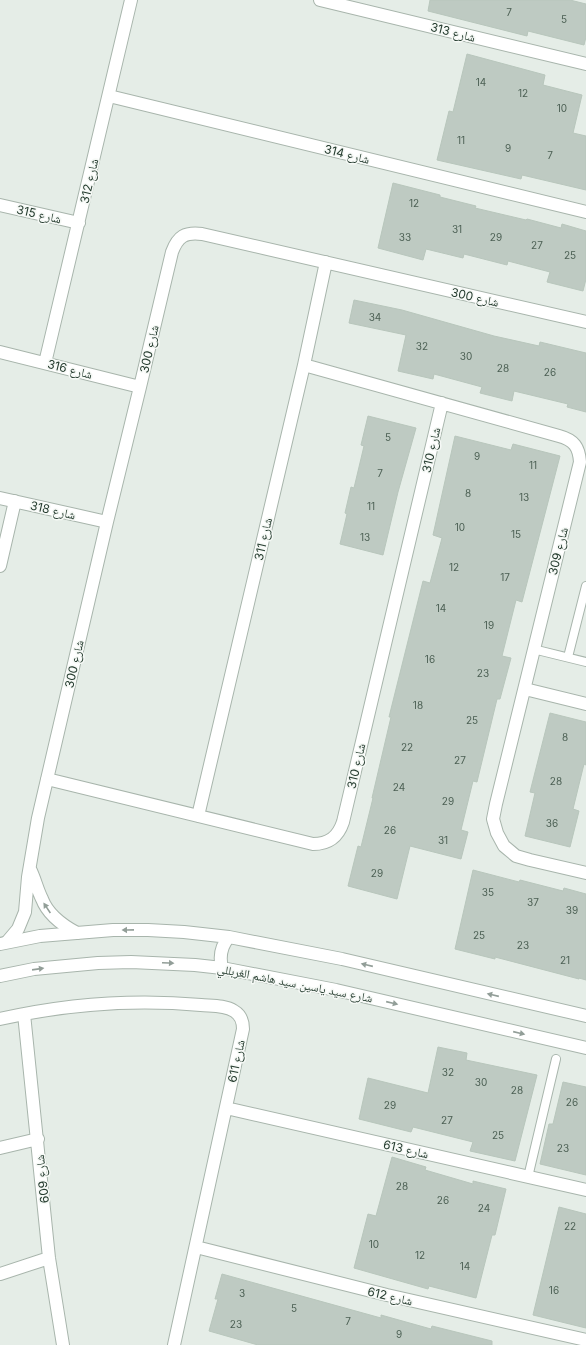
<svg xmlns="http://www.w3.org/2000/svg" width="586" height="1345" viewBox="0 0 586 1345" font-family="Inter,'Noto Naskh Arabic',sans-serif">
	<rect width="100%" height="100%" fill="#e5ede7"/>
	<path fill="#becac2" stroke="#b8c6bc" d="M430 0H570L586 4V37L584 45 528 31 527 36 428 11Z
		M467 54 545 75 543 85 582 95 573 133 586 136V190L522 175 521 179 437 160 449 111 453 112Z
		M393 183 440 195V197L476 206 475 208 526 220 527 219 561 228 562 224 586 231V279L583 291 547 282 550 272 508 261 507 265 464 254 463 258 426 249 423 260 378 248Z
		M354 300 402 310 494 336 539 346 540 342 586 353V412L567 407 568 404 514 391 512 401 480 393 482 387 434 374 433 379 398 371 406 335 349 323Z
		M368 416 416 428 398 492 383 555 340 544 347 514 345 513 351 487 354 488 364 446 361 445Z
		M455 436 511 450 513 444 560 456 522 602 516 600 502 656 511 658 500 699H497L477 782 473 781 461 830 468 832 461 859 410 846 397 899 348 886 358 846 361 847 373 798H372L391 717H389L423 581 430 583 442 538 433 535Z
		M550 713 586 722V765L584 764 573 809 579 811 570 847 525 836 535 793 530 792Z
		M473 870 519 882 520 880 563 891 564 888 586 894V980L579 978V979L495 957V959L455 949Z
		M438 1047 467 1053 466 1060 537 1075 515 1161 470 1151 473 1142 413 1127 411 1132 359 1119 368 1078 428 1093Z
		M563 1082 586 1087V1175L540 1164 549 1124H553Z
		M392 1157 426 1167 425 1170 473 1184V1181L506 1189 495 1235H492L476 1298 429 1286 428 1289 354 1268 368 1214 376 1216Z
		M559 1207 586 1214V1328L533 1315Z
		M222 1274 381 1318V1315L431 1329 432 1326 492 1341V1345H258L209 1331 218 1299H215Z"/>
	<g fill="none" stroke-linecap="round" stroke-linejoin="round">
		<g stroke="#a8b5ac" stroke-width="10">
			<path id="service" d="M533 649 586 662
				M568 657 586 586
				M528 1177 556 1059"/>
		</g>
		<g stroke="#a8b5ac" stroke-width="14">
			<path id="minor" d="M320 0 586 64
				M109 96 586 212
				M0 205 79 223
				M0 352 140 387
				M45 363 131 0
				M304 365 559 436C574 440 579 447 580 462L496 804 493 819 497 833 504 846 516 856 530 860 586 873
				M0 498 107 522
				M0 566 15 501
				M525 689 586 704
				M47 779 313 844C329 844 338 837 343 822L442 403
				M198 816 304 365 326 262
				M30 869C35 879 37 889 42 899 48 915 62 925 77 933
				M7 942 18 929 25 912 28 877 38 818 107 522 140 387 172 252C178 236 185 232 202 234L586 322
				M24 1014 49 1258 63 1345
				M0 1019C66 1004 134 999 201 1005 211 1006 225 1005 234 1011 241 1015 243 1021 243 1029L174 1345
				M226 1108 586 1190
				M0 1148 38 1139
				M196 1247 387 1295 586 1340
				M0 1274 49 1258"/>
		</g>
		<g stroke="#a8b5ac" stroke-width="14">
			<path id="tertiary" d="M0 944 40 936 113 930H148L184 932 229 937 342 959 586 1016
				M222 968C219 956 221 946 229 937
				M0 976 34 969 98 963 131 962 195 965 222 968 336 990 586 1048"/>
		</g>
		<use href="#service" stroke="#fff" stroke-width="8"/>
		<use href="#minor" stroke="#fff" stroke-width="12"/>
		<use href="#tertiary" stroke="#fff" stroke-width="12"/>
	</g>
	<defs><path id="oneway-solid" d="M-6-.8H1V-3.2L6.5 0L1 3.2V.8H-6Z"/></defs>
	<g fill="#929e98">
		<use href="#oneway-solid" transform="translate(47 908) rotate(-124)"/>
		<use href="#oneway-solid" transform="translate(128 930) rotate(179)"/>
		<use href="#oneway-solid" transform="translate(168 963) rotate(3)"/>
		<use href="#oneway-solid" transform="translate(367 965) rotate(-167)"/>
		<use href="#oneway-solid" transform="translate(38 969) rotate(-8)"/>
		<use href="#oneway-solid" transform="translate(493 995) rotate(-167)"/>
		<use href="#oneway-solid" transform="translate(392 1003) rotate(13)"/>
		<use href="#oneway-solid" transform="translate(519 1033) rotate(13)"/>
	</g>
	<g text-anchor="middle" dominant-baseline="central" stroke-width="3" stroke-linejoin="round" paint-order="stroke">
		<g font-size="10" fill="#4c6054">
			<text x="509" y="12">7</text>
			<text x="564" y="19">5</text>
			<text x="481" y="82">14</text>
			<text x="523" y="93">12</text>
			<text x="562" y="108">10</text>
			<text x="461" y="140">11</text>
			<text x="508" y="148">9</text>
			<text x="550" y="155">7</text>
			<text x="414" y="203">12</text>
			<text x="457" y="229">31</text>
			<text x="405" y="237">33</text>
			<text x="496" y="237">29</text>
			<text x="537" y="245">27</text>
			<text x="570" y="255">25</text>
			<text x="375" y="317">34</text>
			<text x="422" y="346">32</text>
			<text x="466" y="356">30</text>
			<text x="503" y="368">28</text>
			<text x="550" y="372">26</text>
			<text x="388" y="437">5</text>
			<text x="477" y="456">9</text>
			<text x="533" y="465">11</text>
			<text x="380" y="473">7</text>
			<text x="468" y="493">8</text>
			<text x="524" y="497">13</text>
			<text x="371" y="506">11</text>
			<text x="460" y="527">10</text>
			<text x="516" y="534">15</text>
			<text x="365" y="537">13</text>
			<text x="454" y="567">12</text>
			<text x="505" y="577">17</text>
			<text x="441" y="608">14</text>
			<text x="489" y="625">19</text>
			<text x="430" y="659">16</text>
			<text x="483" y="673">23</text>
			<text x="418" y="705">18</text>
			<text x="472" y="720">25</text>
			<text x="565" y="737">8</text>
			<text x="407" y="747">22</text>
			<text x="460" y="760">27</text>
			<text x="556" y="781">28</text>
			<text x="399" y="787">24</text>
			<text x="448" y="801">29</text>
			<text x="552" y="823">36</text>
			<text x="390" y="830">26</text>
			<text x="443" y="840">31</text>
			<text x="377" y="873">29</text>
			<text x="488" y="892">35</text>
			<text x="533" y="902">37</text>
			<text x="572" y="910">39</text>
			<text x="479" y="935">25</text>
			<text x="523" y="945">23</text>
			<text x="565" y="960">21</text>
			<text x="448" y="1072">32</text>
			<text x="481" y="1082">30</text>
			<text x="517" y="1090">28</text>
			<text x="572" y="1102">26</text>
			<text x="390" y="1105">29</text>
			<text x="447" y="1120">27</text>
			<text x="498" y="1135">25</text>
			<text x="563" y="1148">23</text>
			<text x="402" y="1186">28</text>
			<text x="443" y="1200">26</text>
			<text x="484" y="1208">24</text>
			<text x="570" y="1226">22</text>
			<text x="374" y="1244">10</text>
			<text x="420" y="1255">12</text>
			<text x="465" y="1266">14</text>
			<text x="554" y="1290">16</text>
			<text x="242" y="1293">3</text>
			<text x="294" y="1308">5</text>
			<text x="348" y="1321">7</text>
			<text x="236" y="1324">23</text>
			<text x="399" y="1334">9</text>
		</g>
		<g font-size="12" fill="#263d30" stroke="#f6f9f6">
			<text transform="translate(453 32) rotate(14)">شارع 313</text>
			<text transform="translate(347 154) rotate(14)">شارع 314</text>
			<text transform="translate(89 181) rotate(-77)">شارع 312</text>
			<text transform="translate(39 214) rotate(13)">شارع 315</text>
			<text transform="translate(475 297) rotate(13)">شارع 300</text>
			<text transform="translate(149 349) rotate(-77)">شارع 300</text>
			<text transform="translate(70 369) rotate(14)">شارع 316</text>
			<text transform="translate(431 450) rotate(-77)">شارع 310</text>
			<text transform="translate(53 510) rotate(13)">شارع 318</text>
			<text transform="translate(263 539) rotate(-77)">شارع 311</text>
			<text transform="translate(558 551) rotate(-76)">شارع 309</text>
			<text transform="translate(74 664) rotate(-77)">شارع 300</text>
			<text transform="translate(356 766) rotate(-77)">شارع 310</text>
			<text transform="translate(295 983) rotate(11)">شارع سيد ياسين سيد هاشم الغربللي</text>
			<text transform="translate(236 1061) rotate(-78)">شارع 611</text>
			<text transform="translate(406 1149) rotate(13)">شارع 613</text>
			<text transform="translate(42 1179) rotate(-96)">شارع 609</text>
			<text transform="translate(390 1296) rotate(13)">شارع 612</text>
		</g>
	</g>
</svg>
